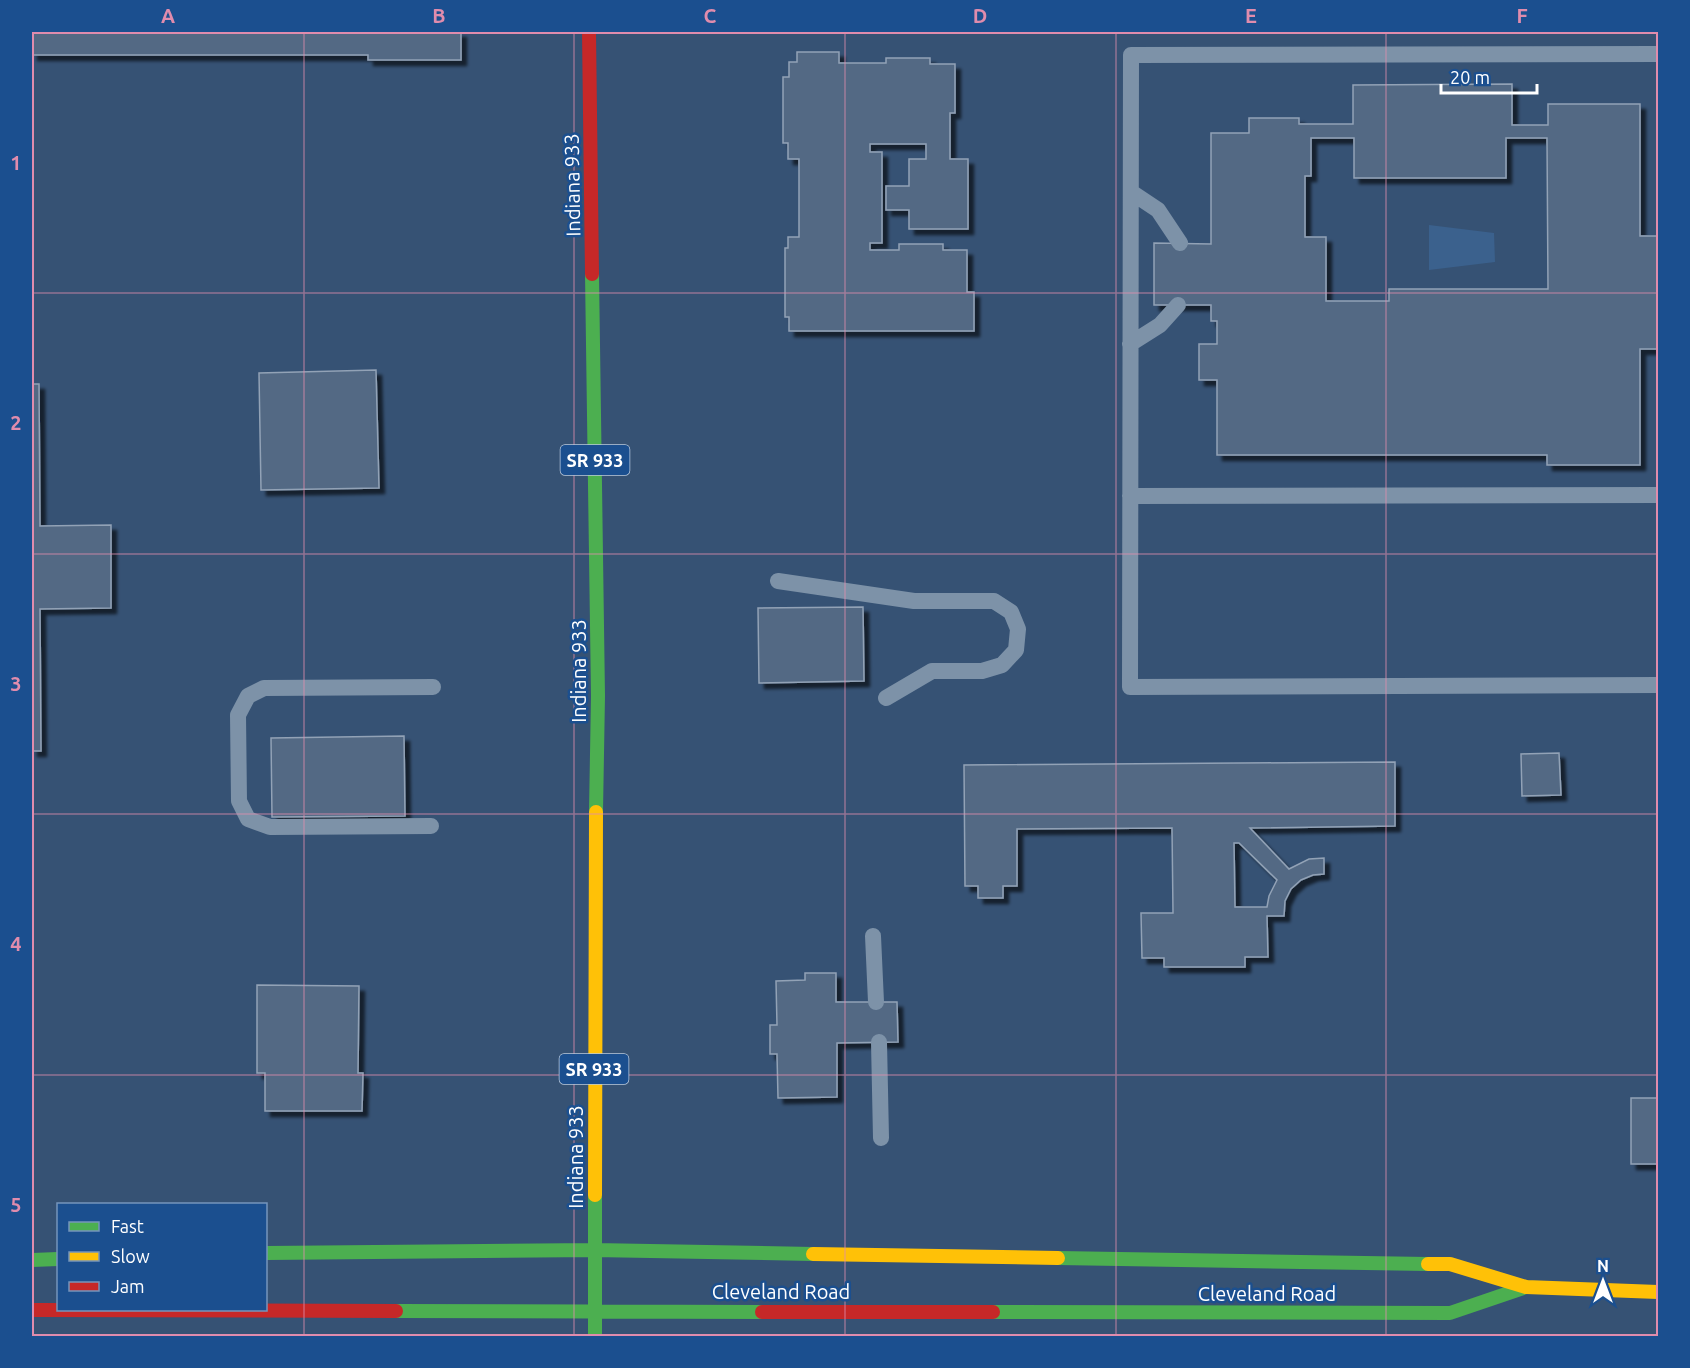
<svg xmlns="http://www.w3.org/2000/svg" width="1690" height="1368" viewBox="0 0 1690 1368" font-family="Ubuntu,sans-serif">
	<defs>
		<filter id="shadow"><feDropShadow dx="5.5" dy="5.5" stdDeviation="1.5" flood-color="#0009"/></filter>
	</defs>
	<rect width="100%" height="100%" fill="#365274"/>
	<path fill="#3b618d" d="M1429 225 1494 233 1495 262 1429 270Z"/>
	<path fill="#526984" stroke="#92a2b6" stroke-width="1.5" fill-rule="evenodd" filter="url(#shadow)" d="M32 32H461V60H368V55H32Z
		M797 52H839V63H886V58H930V64H955V113H950V159H968V229H909V210H886V186H909V159H926V144H870V152H882V243H870V250H899V244H943V250H967V292H974V331H789V317H785V248H788V237H799V159H788V143H783V77H789V62H797Z
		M1512 84V125H1548V104H1640V236H1658V349H1640V465H1547V455H1217V380H1199V344H1217V321H1211V305H1154V243L1211 244V133H1249V118H1299V124H1353V85ZM1311 138H1354V178H1506V138H1547L1548 289H1389V301H1326V237H1305V176H1311Z
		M376 370 379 488 261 490 259 373Z
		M32 384H39L40 526 111 525V608L40 609 41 751H32Z
		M863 607 864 681 759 683 758 608Z
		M404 736 405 816 272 817 271 738Z
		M1559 753 1561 795 1522 796 1521 754Z
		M1395 762V826L1250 828 1289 869 1309 859 1324 858V874L1313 875 1301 880 1291 889 1285 901 1284 916H1267L1268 957H1245V967H1164V958H1142L1141 913H1173L1172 828 1017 829V886H1003V898H978V886H965L964 765ZM1234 843H1239L1277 880 1269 896 1267 907H1235Z
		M805 973H836V1002H897L898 1042 837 1043V1097L778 1098 777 1054H770V1025H777L776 981 805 980Z
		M257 985 359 986 358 1073H363L362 1111H265V1073H257Z
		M1631 1098H1658V1153H1657V1164H1631Z"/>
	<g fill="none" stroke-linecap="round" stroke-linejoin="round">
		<path stroke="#7d92a8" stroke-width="16" d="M1658 54 1131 55 1130 687 1658 685
			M1131 192 1158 210 1180 243
			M1130 344 1160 325 1178 305
			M1130 496 1658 495
			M778 581 914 601H994L1011 612 1018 629 1016 650 1002 665 982 671H932L886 698
			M431 826 270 827 248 819 239 801 238 715 248 696 264 688 433 687
			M873 936 876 1002
			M879 1042 881 1138"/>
		<path stroke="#4caf50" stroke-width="14" d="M592 274 598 696 596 812
			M595 1195V1336
			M266 1253 594 1250 813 1254
			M1058 1258 1428 1264
			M32 1260 58 1259
			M396 1311 762 1312
			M993 1312 1450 1313 1526 1287"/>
		<path stroke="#ffc107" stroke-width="14" d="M595 1195 596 812
			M813 1254 1058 1258
			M1428 1264H1450L1526 1287 1658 1292"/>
		<path stroke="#c62828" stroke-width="14" d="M589 32 592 274
			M32 1310 396 1311
			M762 1312H993"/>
	</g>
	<path fill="none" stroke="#e08cad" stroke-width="1.5" stroke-opacity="0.55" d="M304 32V1336M574 32V1336M845 32V1336M1116 32V1336M1386 32V1336M32 293H1658M32 554H1658M32 814H1658M32 1075H1658"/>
	<g text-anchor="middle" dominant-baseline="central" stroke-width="5" stroke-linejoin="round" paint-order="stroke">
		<g fill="#1b4f8f" stroke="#bbcadd" stroke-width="1.5">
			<rect x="560.5" y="445" width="69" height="30" rx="4.5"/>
			<rect x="559.5" y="1054" width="69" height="30" rx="4.5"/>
		</g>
		<g font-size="18" font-weight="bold" fill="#fff">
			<text x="595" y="460">SR 933</text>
			<text x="594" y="1069">SR 933</text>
		</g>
		<g font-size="20" fill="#fff" stroke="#1b4f8f">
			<text transform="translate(572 185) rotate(-91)">Indiana 933</text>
			<text transform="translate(578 671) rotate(-90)">Indiana 933</text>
			<text transform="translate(575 1157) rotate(-90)">Indiana 933</text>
			<text x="781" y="1291">Cleveland Road</text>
			<text x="1267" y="1293">Cleveland Road</text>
		</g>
	</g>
	<rect width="1690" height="1368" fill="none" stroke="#1b4f8f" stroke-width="66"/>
	<rect x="57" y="1203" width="210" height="108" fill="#1b4f8f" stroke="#7695bc" stroke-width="1.5"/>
	<rect x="69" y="1222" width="30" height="9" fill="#4caf50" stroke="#7695bc" stroke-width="1.5"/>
	<text x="111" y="1233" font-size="18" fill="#ffffff">Fast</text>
	<rect x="69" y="1252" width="30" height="9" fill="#ffc107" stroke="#7695bc" stroke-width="1.5"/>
	<text x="111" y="1263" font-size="18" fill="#ffffff">Slow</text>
	<rect x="69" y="1282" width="30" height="9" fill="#c62828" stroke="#7695bc" stroke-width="1.5"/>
	<text x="111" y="1293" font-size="18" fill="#ffffff">Jam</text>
	<g transform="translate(1603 1281)" stroke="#1b4f8f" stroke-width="4.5" paint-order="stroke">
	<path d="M0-4.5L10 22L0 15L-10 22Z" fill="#ffffff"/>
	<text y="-9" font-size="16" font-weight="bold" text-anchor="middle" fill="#ffffff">N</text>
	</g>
	<path d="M1441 84v9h96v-9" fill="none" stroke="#ffffff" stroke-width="3"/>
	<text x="1450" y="84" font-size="18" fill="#ffffff" stroke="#1b4f8f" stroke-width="4.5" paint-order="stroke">20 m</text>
	<rect x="33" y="33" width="1624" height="1302" fill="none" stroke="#e08cad" stroke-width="2"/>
	<g font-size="20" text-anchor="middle" font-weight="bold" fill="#e08cad">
		<text x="168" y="23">A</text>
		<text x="439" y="23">B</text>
		<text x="710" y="23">C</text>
		<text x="980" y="23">D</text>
		<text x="1251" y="23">E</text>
		<text x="1522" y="23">F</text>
		<text x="16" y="170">1</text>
		<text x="16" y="430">2</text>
		<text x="16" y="691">3</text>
		<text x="16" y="951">4</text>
		<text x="16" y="1212">5</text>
	</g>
</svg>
